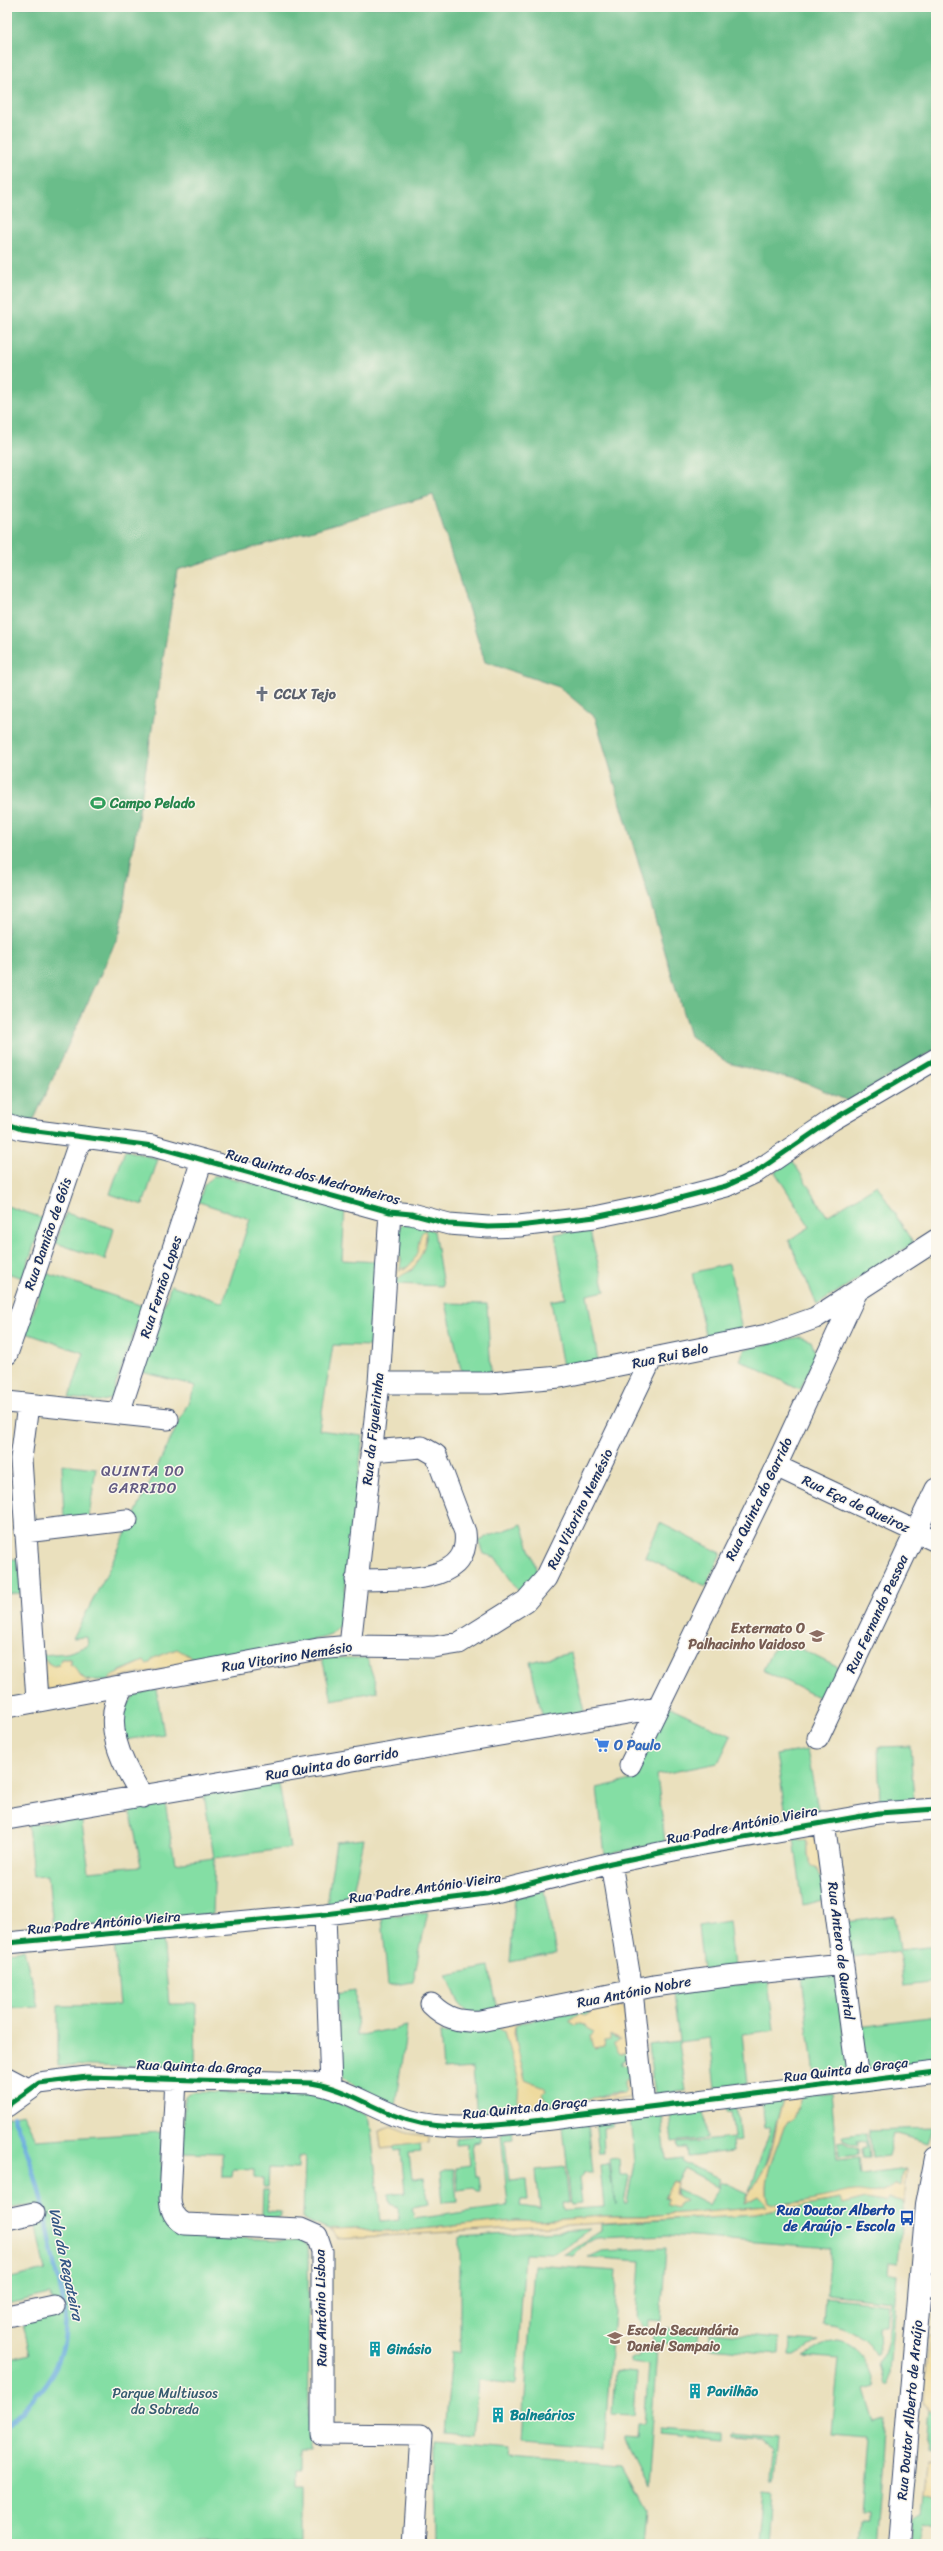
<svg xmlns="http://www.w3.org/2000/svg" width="943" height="2551" viewBox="0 0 943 2551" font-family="Sriracha,sans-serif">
	<rect width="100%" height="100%" fill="#fbf7ec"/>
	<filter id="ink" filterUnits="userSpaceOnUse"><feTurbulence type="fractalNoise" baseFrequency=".025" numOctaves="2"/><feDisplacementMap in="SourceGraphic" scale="8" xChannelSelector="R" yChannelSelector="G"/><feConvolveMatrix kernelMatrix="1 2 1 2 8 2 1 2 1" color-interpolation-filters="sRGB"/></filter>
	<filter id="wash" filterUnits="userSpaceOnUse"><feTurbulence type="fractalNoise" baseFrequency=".012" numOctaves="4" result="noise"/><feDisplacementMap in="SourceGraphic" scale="16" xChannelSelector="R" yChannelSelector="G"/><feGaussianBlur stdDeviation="0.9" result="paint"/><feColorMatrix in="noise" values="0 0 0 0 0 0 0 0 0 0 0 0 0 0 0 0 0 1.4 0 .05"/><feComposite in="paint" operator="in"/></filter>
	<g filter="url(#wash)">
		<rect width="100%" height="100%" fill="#eae0bd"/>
		<path fill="#84dea4" stroke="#508681" d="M125 1150 158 1159 143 1205 110 1194Z
			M792 1160 827 1216 877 1185 913 1243 817 1305 789 1240 810 1227 775 1172Z
			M213 1176H222L345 1207 342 1260 378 1262 372 1346 333 1345 319 1430 363 1436 341 1625 331 1635 322 1638 199 1662 186 1655 173 1651 154 1658 150 1663 146 1664 144 1661 120 1671 109 1680H86L70 1664V1659H61L59 1665 54 1666 43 1659 42 1655 67 1653 88 1646 87 1637 73 1638 105 1577 196 1386 142 1372 171 1285 223 1303 250 1219 199 1202 204 1185Z
			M7 1206 43 1218 23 1278 7 1273Z
			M66 1213 114 1229 105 1260 56 1243Z
			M407 1222 434 1231 443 1286 395 1284 397 1277 412 1270 426 1239V1234L419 1241C419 1256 413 1266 399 1272L401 1260 397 1248 398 1227Z
			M589 1228 605 1291 587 1295 598 1361 563 1367 551 1301 566 1298 555 1234Z
			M729 1264 742 1331 706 1339 692 1273Z
			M46 1273 143 1306 111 1399 102 1401 69 1398 84 1353 26 1333Z
			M446 1303 487 1304 491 1373 462 1374Z
			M800 1337 811 1341 816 1355 800 1390 740 1360 745 1349Z
			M62 1464 96 1468 89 1517 64 1520Z
			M660 1523 721 1553 706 1586 645 1557Z
			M522 1524 537 1571 520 1593 495 1557 484 1554 479 1540Z
			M7 1559H19L21 1593 7 1594Z
			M778 1638 839 1668 824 1700 763 1670Z
			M571 1653 584 1712 543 1719 530 1662Z
			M322 1658H367L378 1691 332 1700Z
			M156 1689 164 1734 124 1740C122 1710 123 1696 156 1689Z
			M668 1706 731 1736 718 1763 657 1775 665 1842 605 1855 597 1788 632 1780Z
			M910 1746 914 1801 880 1803 878 1747Z
			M807 1750 819 1814 787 1820 776 1755Z
			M279 1783 290 1848 215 1858 213 1914 53 1928 48 1875 33 1876 28 1825 81 1817 89 1871 141 1866 130 1808 165 1802 175 1863 214 1858 204 1795Z
			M794 1838 807 1841V1855L817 1867 824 1885 826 1899 803 1905Z
			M364 1839 351 1901 327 1904 336 1842Z
			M544 1890 556 1953 510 1962 515 1898Z
			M428 1912 413 1982 388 1986 382 1917Z
			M895 1916 900 1950 936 1946V1982L904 1986 899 1951 851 1957 846 1922Z
			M729 1921 734 1967 703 1970 698 1926Z
			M163 1938 169 2004H196L195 2069 58 2065V2006L120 2005 114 1942Z
			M24 1950 38 2007 7 2009V1952Z
			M489 1967 498 2010 467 2013 459 2003 447 1975Z
			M836 1974 849 2072 814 2076 802 1977Z
			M768 1981 774 2030 742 2034 747 2084 716 2088 710 2038 679 2042 686 2091 655 2094 648 2045 679 2041 673 1993Z
			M355 1990 357 2036 407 2026 395 2105C376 2096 346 2088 339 2067L337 1993Z
			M591 2008 590 2012 585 2016 580 2013 569 2021 577 2026 578 2023 585 2025 595 2033 591 2036 594 2042 605 2041 611 2035 620 2041 614 2045 631 2054V2057L622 2061V2065L632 2066 634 2090 631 2089 625 2079 624 2084 627 2089 624 2093C607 2090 591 2100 577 2105 570 2107 562 2107 555 2108L547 2102 537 2086 525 2080 517 2047 515 2026 521 2022Z
			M936 2016V2061L867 2070 859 2026Z
			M496 2027 505 2031C510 2047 516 2064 519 2082 520 2091 518 2101 518 2110L517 2113 477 2118 473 2068 443 2070 440 2033Z
			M192 2092 312 2095 322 2096 367 2115 370 2120 381 2222 399 2220 398 2207 390 2204 388 2194 405 2192 401 2150 394 2151 393 2146 420 2143 421 2152 409 2153 412 2179 424 2178 429 2204 412 2207 414 2219 508 2206 501 2133 512 2131 513 2139 505 2140 509 2181 526 2180 528 2200H521L520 2206 540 2209 536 2170 565 2167 569 2202H562L563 2210 604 2207 600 2165 609 2164 615 2205 610 2160 619 2159 620 2175H629L624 2204H627L634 2162 630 2117 661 2113 666 2159 682 2157 683 2162 720 2178 717 2186 685 2169 677 2183 673 2181 664 2198 680 2203 684 2201 678 2198 675 2188 708 2205 721 2181 748 2193 745 2203 758 2196 768 2206 645 2216H603L540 2221 517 2220 390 2232H377L359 2228 330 2229 303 2219 305 2157H298V2169L269 2168 268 2187H263V2179L254 2178V2170L233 2169 232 2177H222V2153L183 2152 184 2104 186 2097Z
			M831 2092 837 2159 859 2157 861 2175 906 2169 902 2173 900 2186 895 2185 880 2192 836 2194 827 2198 773 2205 768 2202C760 2181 777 2149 784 2127L788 2121 793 2120 802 2096Z
			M762 2100 783 2101C770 2131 774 2167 749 2191L771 2128H765Z
			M736 2104 740 2140 732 2141 733 2151 688 2156 687 2148H679L678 2143 734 2138 731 2111 726 2112V2105Z
			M704 2108 707 2138 672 2142 669 2112Z
			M23 2114 36 2140 162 2132 160 2212C167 2227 176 2234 192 2236L302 2241 308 2246 309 2450H299V2469H293V2485H301V2544H7V2360L30 2354 22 2319 54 2302 50 2294 7 2304V2279L45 2270 31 2205 7 2209V2117Z
			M612 2119 613 2126 603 2128 604 2154H599L595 2121Z
			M587 2122 592 2172H584L579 2179 582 2203 571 2204 563 2125Z
			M934 2128 929 2143 894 2133 888 2156 872 2158 869 2130Z
			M867 2133 869 2158H862L861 2149 866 2148V2142L857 2141 858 2146 844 2139 843 2136Z
			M480 2135V2142L472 2143 475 2176H479L481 2192H477L474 2188 458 2190 456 2168 469 2166 467 2144 456 2145V2138Z
			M844 2141 858 2149V2154L839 2156 838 2142Z
			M447 2169H454L457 2202 443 2203 440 2172Z
			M263 2190H268L267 2211 281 2212 280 2218 262 2217Z
			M866 2198 883 2201 888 2198 901 2201 903 2205 898 2263 888 2262 887 2274 897 2275 888 2385H885L880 2364C890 2347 889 2320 891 2301L827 2294 831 2248 668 2235 597 2238 585 2243 573 2256 563 2255 601 2231V2224L755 2214 840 2199 842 2204Z
			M591 2229 554 2254 525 2253 516 2384 479 2380 474 2436 445 2433 452 2352H460V2237Z
			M666 2248 661 2320 648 2319 647 2332 636 2318 640 2261 588 2257 601 2251Z
			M534 2265 617 2271 604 2447 522 2441Z
			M826 2297 888 2304 886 2326H878L879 2355H876C864 2336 846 2326 824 2324Z
			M654 2327 699 2331 697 2347 652 2343Z
			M709 2332 779 2338 778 2354 708 2348Z
			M790 2339 818 2341 794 2355H789Z
			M837 2341C861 2345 869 2366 875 2387L864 2390 874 2423 885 2420 875 2544H858L860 2519H867V2510H861L867 2437 832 2434 839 2359 804 2356 826 2343Z
			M640 2349 657 2351 647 2486 624 2441V2438L636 2439 637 2424H644L649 2365 630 2363V2359L639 2356Z
			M615 2371 637 2373 634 2415 612 2414Z
			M929 2409 936 2417V2448H926Z
			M659 2428 723 2433V2440L658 2434Z
			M734 2434 778 2438 774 2480H771L773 2451 763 2439 734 2437Z
			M435 2442 509 2449 508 2457 622 2466 645 2509 642 2544H436Z
			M764 2490 773 2491 769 2544H750L759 2541Z
			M923 2496 936 2500V2530L924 2527 920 2543 922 2544H911L912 2520 921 2516Z"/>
		<path fill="#6bbd8a" stroke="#437674" d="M7 7H936V1049L848 1101 806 1083 728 1063 690 1036 595 717 559 687 485 662 433 495 177 570 120 932 30 1128 17 1124 7 1113Z"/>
		<path fill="#eeda9e" stroke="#84847e" d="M425 1230C429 1240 419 1263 411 1270 404 1275 399 1275 395 1284L397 1248 401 1260 399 1272 403 1267 404 1270C425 1255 414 1237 425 1230Z
			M177 1649 199 1662 109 1680 111 1676 144 1661 146 1664 150 1663 154 1658Z
			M43 1659 54 1666 59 1665 61 1659H70V1664C79 1668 79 1680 91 1681L50 1690 46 1687Z
			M813 1835 818 1838 824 1885 817 1867 812 1866 807 1855V1841L794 1838Z
			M611 2004H618L624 2009 631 2054H620L614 2045 620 2040 611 2035V2040L605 2041 604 2046 594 2048 591 2036 594 2033 588 2030 585 2025 578 2023 577 2026 569 2021 580 2013 585 2016 590 2013 591 2008Z
			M521 2022 515 2026 514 2032 525 2080 545 2088 546 2091 543 2094 547 2102 555 2108 517 2113 519 2082 505 2031 496 2027Z
			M628 2078 629 2085 634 2090 629 2097 578 2105 592 2098 624 2093 627 2089 624 2083 625 2079Z
			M802 2096 793 2120 788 2121 784 2127C777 2149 760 2181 768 2202 783 2210 835 2193 854 2191 863 2190 870 2194 879 2192 884 2191 890 2188 895 2184L900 2186 902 2173 906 2169 903 2205 901 2201 888 2198 884 2201 866 2198 842 2204 840 2199 755 2214 383 2236 337 2238 330 2229 359 2228 377 2232H390L517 2220 540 2221 603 2216H645L767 2206 758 2196 745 2203C751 2185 765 2172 771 2153 776 2135 776 2118 783 2101Z
			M391 2126 412 2134 429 2136V2142L381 2148 379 2130Z
			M673 2181 677 2183 675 2194 685 2201 680 2203 678 2208 667 2205V2198H664Z
			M928 2335H936V2417L923 2403Z
			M926 2459 936 2460 934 2472 936 2473V2500L923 2496Z"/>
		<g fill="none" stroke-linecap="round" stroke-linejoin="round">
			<path stroke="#69adde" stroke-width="4.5" d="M7 2426C42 2391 70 2364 65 2311 51 2246 41 2177 13 2116"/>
		</g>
	</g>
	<g filter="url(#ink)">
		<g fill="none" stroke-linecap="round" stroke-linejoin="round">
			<g stroke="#3a4a6c" stroke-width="23">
				<path id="minor" d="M7 1124 21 1129 153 1146 390 1212 411 1214 449 1224 488 1227 519 1226 595 1217 657 1204 726 1186 756 1172 832 1120 936 1059
					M7 1354 81 1137
					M379 1383H490L560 1377 767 1335 815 1318 936 1240
					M7 1402 168 1419
					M28 1405 21 1459 37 1700
					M119 1413 202 1160
					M776 1466 936 1541
					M25 1532 127 1520
					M356 1580C393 1578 472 1588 465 1532L436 1455 422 1447 371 1451
					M350 1646 379 1383 390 1212
					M124 1685C100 1721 121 1763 143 1797
					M7 1707 318 1649 350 1646 434 1647 459 1643 526 1601 546 1578 651 1360
					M818 1738 936 1489
					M630 1765 776 1466 857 1291
					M7 1819 657 1708
					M824 1822 858 2080
					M611 1863 632 1991 644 2106
					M325 1914 331 2086
					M7 1943 325 1914 486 1894 611 1863 698 1845 879 1813 936 1809
					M431 2004C446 2019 460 2022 480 2021L654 1986 727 1976 843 1964
					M7 2078 28 2089
					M176 2079 170 2198C171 2211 174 2218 185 2224L301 2229 317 2236 322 2251V2434L421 2435 414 2544
					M7 2106 39 2083 87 2077 311 2083C341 2087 366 2104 394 2115 434 2132 476 2127 518 2123L936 2072
					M7 2219 34 2213
					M921 2284 936 2285
					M7 2316 54 2306"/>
			</g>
			<g stroke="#3a4a6c" stroke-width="24">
				<path id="major" d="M898 2544 927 2204 936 2158"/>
			</g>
			<use href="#minor" stroke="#fff" stroke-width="21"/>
			<use href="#major" stroke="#fff" stroke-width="22"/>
			<g stroke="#fbf7ec" stroke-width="8">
				<path id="cycleway" d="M7 1124 21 1129 153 1146 390 1212 411 1214 449 1224 488 1227 519 1226 595 1217 657 1204 726 1186 756 1172 832 1120 936 1059
					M7 1943 325 1914 486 1894 611 1863 698 1845 879 1813 936 1809
					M7 2106 39 2083 87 2077 311 2083C341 2087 366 2104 394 2115 434 2132 476 2127 518 2123L936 2072"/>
			</g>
			<use href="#cycleway" stroke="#00873e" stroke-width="5"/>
		</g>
	</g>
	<defs>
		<g id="church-bare" transform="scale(1.2)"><path d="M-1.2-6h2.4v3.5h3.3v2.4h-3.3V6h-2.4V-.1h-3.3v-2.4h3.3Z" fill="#6b7280" stroke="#fbf7ec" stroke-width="2.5" paint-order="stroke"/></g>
		<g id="stadium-bare" transform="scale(1.2)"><path d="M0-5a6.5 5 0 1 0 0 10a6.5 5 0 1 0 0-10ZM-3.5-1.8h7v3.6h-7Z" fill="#2e9e5b" stroke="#fbf7ec" stroke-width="2.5" paint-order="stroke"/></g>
		<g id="school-bare" transform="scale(1.2)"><path d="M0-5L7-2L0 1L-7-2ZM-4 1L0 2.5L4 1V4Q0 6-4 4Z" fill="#8d6e63" stroke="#fbf7ec" stroke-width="2.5" paint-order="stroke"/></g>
		<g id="supermarket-bare" transform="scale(1.2)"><path d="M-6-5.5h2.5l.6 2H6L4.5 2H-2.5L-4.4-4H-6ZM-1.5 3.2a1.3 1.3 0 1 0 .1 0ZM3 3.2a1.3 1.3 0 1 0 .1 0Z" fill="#3f7fe0" stroke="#fbf7ec" stroke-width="2.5" paint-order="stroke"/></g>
		<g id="bus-bare" transform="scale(1.2)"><path d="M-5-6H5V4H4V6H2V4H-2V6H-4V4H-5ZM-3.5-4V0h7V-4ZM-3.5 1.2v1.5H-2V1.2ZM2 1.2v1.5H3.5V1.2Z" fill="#1a4fb4" stroke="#fbf7ec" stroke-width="2.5" paint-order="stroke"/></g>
		<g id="building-bare" transform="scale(1.2)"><path d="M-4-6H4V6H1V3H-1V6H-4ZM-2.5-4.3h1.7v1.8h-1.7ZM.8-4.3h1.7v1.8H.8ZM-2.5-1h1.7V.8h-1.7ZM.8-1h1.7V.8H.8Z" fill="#0f9aa8" stroke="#fbf7ec" stroke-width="2.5" paint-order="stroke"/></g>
	</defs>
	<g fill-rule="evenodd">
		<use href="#church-bare" x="262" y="694"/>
		<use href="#stadium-bare" x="98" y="803"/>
		<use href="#school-bare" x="817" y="1636"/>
		<use href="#supermarket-bare" x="602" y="1745"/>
		<use href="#bus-bare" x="907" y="2218"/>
		<use href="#school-bare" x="615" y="2338"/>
		<use href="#building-bare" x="375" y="2349"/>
		<use href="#building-bare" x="695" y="2391"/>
		<use href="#building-bare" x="498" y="2415"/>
	</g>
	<g text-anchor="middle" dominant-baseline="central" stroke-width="3" stroke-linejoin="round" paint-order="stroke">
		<g font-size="14" font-weight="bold" fill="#5b616d" stroke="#fbf7ec" text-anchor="start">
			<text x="274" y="694">CCLX Tejo</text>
		</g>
		<g font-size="14" font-weight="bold" fill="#27864d" stroke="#fbf7ec" text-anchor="start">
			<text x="110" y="803">Campo Pelado</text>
		</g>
		<g font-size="14" fill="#1b2f5e" stroke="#fbf7ec">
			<text transform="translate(313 1177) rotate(15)">Rua Quinta dos Medronheiros</text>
			<text transform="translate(48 1234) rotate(-71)">Rua Damião de Góis</text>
			<text transform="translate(161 1287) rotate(-72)">Rua Fernão Lopes</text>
			<text transform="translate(670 1356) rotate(-12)">Rua Rui Belo</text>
			<text transform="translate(373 1429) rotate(-84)">Rua da Figueirinha</text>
			<text transform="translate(759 1499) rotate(-64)">Rua Quinta do Garrido</text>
			<text transform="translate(856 1504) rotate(25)">Rua Eça de Queiroz</text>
			<text transform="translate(580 1509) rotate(-64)">Rua Vitorino Nemésio</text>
			<text transform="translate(877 1614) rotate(-65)">Rua Fernando Pessoa</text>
			<text transform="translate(287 1657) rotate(-9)">Rua Vitorino Nemésio</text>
			<text transform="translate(332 1764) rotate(-10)">Rua Quinta do Garrido</text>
			<text transform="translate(742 1825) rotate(-11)">Rua Padre António Vieira</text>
			<text transform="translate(425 1888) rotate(-8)">Rua Padre António Vieira</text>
			<text transform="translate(104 1923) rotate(-5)">Rua Padre António Vieira</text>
			<text transform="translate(841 1951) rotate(83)">Rua Antero de Quental</text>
			<text transform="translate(634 1992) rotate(-11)">Rua António Nobre</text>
			<text transform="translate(199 2067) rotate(2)">Rua Quinta da Graça</text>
			<text transform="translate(846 2070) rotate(-7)">Rua Quinta da Graça</text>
			<text transform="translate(525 2108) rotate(-6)">Rua Quinta da Graça</text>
			<text transform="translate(321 2308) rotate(-91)">Rua António Lisboa</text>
			<text transform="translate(910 2410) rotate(-85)">Rua Doutor Alberto de Araújo</text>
		</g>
		<g font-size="14" font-weight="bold" fill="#785e54" stroke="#fbf7ec" text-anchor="end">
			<text x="805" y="1628">Externato O<tspan x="805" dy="16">Palhacinho Vaidoso</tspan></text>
			<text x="627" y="2330" text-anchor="start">Escola Secundária<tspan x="627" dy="16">Daniel Sampaio</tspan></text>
		</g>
		<g font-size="14" font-weight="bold" fill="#366cbe" stroke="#fbf7ec" text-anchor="start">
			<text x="614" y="1745">O Paulo</text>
		</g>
		<g font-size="14" font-weight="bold" fill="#164399" stroke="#fbf7ec" text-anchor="end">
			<text x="895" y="2210">Rua Doutor Alberto<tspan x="895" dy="16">de Araújo - Escola</tspan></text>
		</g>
		<g font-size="14" font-weight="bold" fill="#0d838f" stroke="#fbf7ec" text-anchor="start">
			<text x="387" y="2349">Ginásio</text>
			<text x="707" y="2391">Pavilhão</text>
			<text x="510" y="2415">Balneários</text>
		</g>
		<g font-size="14" fill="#355b70" stroke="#fbf7ec">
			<text x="165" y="2393">Parque Multiusos<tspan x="165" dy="16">da Sobreda</tspan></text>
		</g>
		<g font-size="15" letter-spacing="1" fill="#635b83" stroke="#fbf7ec">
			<text x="143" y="1471">QUINTA DO<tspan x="143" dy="17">GARRIDO</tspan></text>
		</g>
		<g font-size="15" font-style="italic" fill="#325584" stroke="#fbf7ec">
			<text transform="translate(66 2264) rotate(78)">Vala da Regateira</text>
		</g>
	</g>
	<rect width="943" height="2551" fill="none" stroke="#fbf7ec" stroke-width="24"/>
</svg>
